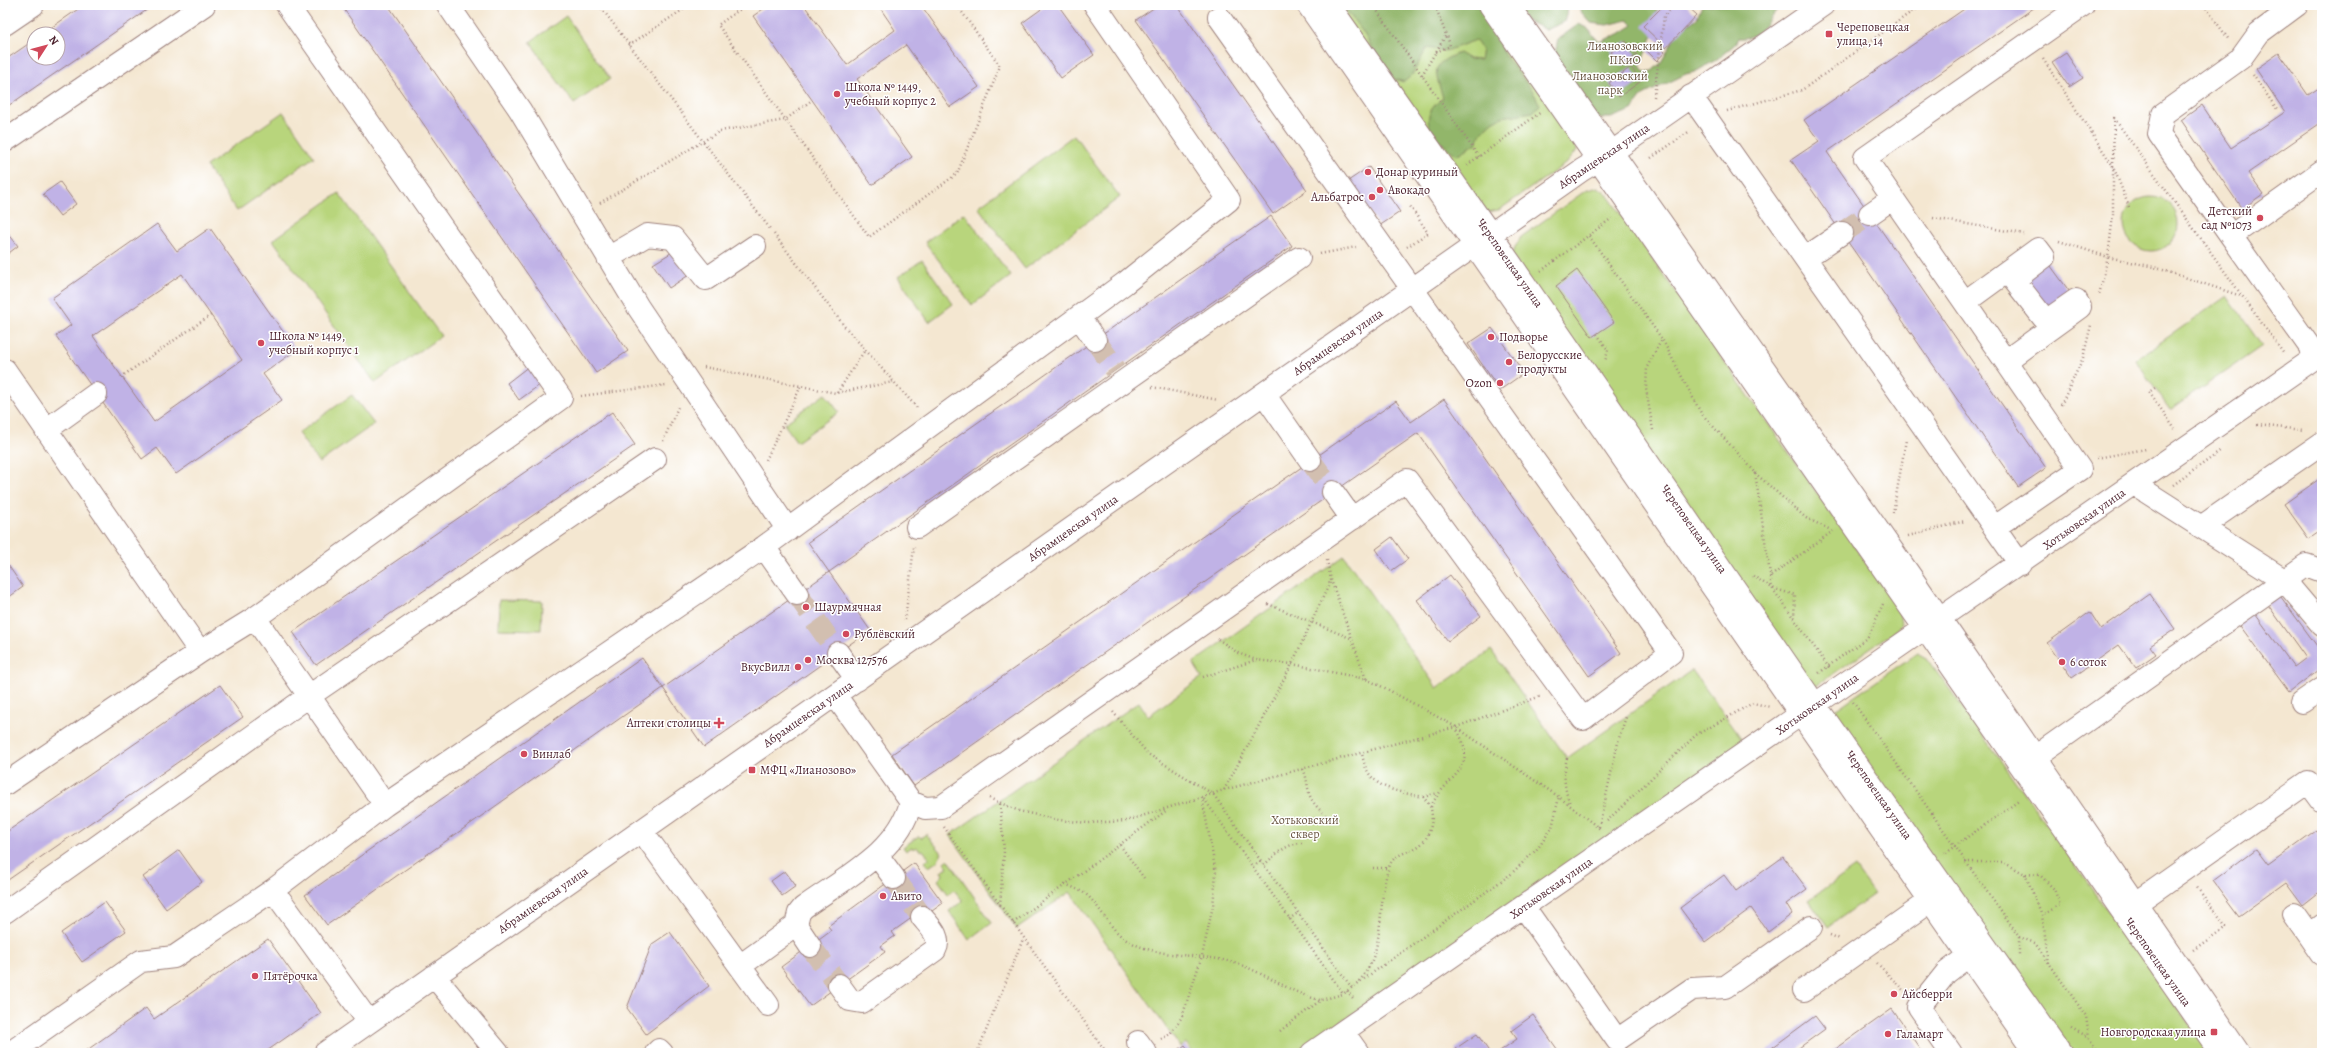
<svg xmlns="http://www.w3.org/2000/svg" width="2327" height="1058" viewBox="0 0 2327 1058" font-family="Alegreya,serif">
	<rect width="100%" height="100%" fill="#fff"/>
	<filter id="ink" filterUnits="userSpaceOnUse"><feTurbulence type="fractalNoise" baseFrequency=".025" numOctaves="2"/><feDisplacementMap in="SourceGraphic" scale="8" xChannelSelector="R" yChannelSelector="G"/><feConvolveMatrix kernelMatrix="1 2 1 2 8 2 1 2 1" color-interpolation-filters="sRGB"/></filter>
	<filter id="wash" filterUnits="userSpaceOnUse"><feTurbulence type="fractalNoise" baseFrequency=".012" numOctaves="4" result="noise"/><feDisplacementMap in="SourceGraphic" scale="16" xChannelSelector="R" yChannelSelector="G"/><feGaussianBlur stdDeviation="0.9" result="paint"/><feColorMatrix in="noise" values="0 0 0 0 0 0 0 0 0 0 0 0 0 0 0 0 0 1.4 0 .05"/><feComposite in="paint" operator="in"/></filter>
	<g filter="url(#wash)">
		<rect width="100%" height="100%" fill="#f4e7d1"/>
		<path fill="#b8d57b" stroke="#817a53" d="M1328 5H1479L1570 134 1577 150 1568 162 1499 210 1480 213Z
			M566 16 610 79 574 104 530 42Z
			M283 112 314 157 237 211 206 166Z
			M1074 135 1120 197 1025 269 978 207Z
			M1598 187 1606 193 1899 610 1901 624 1897 629 1816 686 1800 685 1511 254 1521 237 1585 191Z
			M339 193 441 336 375 383 273 240Z
			M2124 224a27 27 0 1 1 54 0a27 27 0 1 1-54 0Z
			M964 213 1011 276 972 305 925 242Z
			M922 260 953 304 929 322 898 277Z
			M2227 296 2262 346 2170 410 2135 360Z
			M825 394 839 412 797 442 784 424Z
			M352 395 374 424 319 463 298 433Z
			M1344 556 1437 688 1491 650 1567 758 1692 670 1744 742 1296 1053H1193L1186 1043 1180 1047 1070 892 1017 929 950 835 1139 702 1148 716 1202 677 1193 663Z
			M499 600 542 601 541 630 498 629Z
			M1917 653 1928 659 2210 1053H2061L1830 715 1835 710Z
			M926 834 942 853 938 859 939 860 929 867 925 862 929 858 923 850 921 851 916 847 913 849 912 847 906 851 903 847 919 836 921 838Z
			M948 859 992 923 969 940 949 911 963 901 954 890 948 894 938 880 943 875 941 871 948 867 944 862Z
			M1855 867 1874 894 1828 927 1809 900Z"/>
		<path fill="#92b66b" stroke="#6e6a4b" d="M1342 5H1479L1496 30 1504 55 1532 90 1540 105 1533 112 1502 117 1493 122 1481 133 1477 143 1457 155C1435 139 1413 120 1443 98 1435 71 1429 65 1459 53L1469 59 1480 60 1482 49 1476 40 1446 51 1427 48 1412 75 1404 82 1388 77 1363 32Z
			M1516 5H1569L1564 22 1546 30 1525 20Z
			M1581 5H1661L1656 11 1658 24 1640 65 1644 72 1652 71 1660 64 1678 32 1697 18 1702 5H1782C1766 19 1762 40 1738 38L1734 45 1716 60 1695 72 1686 74 1643 95 1632 110 1611 118H1595L1554 58 1558 39 1579 24 1588 29 1599 42 1619 34 1633 25 1628 20 1607 25 1591 23 1581 12Z"/>
		<g id="blocks">
			<path fill="#c0b2e6" fill-rule="evenodd" d="M84 5H154L5 108V60L34 40V58H58V34H42Z
				M341 5H388L628 351 596 373Z
				M769 5H804L847 65 895 30 878 5H921L979 87 950 107 906 45 857 79 912 157 872 185 753 16Z
				M1047 5H1058L1094 55 1061 78 1022 23Z
				M1158 5H1177L1307 190 1273 214 1136 20Z
				M1664 5H1686L1697 15 1666 48 1643 26Z
				M1970 5H2038L1827 152 2046 468 2018 487 1791 160 1819 141 1804 120Z
				M1626 41 1637 55 1621 66 1611 52Z
				M1655 42 1665 52 1657 61 1647 51Z
				M2066 53 2083 78 2069 87 2052 62Z
				M2279 53 2308 95 2322 86V122L2248 173 2263 194 2242 209 2181 120 2202 105 2231 148 2285 112 2256 69Z
				M1631 67 1641 81 1619 97 1609 83Z
				M1369 167 1400 212 1379 226 1348 181Z
				M60 182 76 204 60 216 43 194Z
				M1271 216 1292 246 829 572 808 542Z
				M157 224 177 251 210 228 296 350 263 374 282 400 176 474 157 448 142 459 56 336 71 325 52 298ZM182 274 242 360 154 422 93 336Z
				M5 229 18 246 5 256Z
				M674 251 689 275 669 288 653 264Z
				M2045 258 2075 299 2046 320 2016 279Z
				M1577 270 1614 322 1592 337 1556 286Z
				M1492 328 1524 373 1500 390 1468 344Z
				M529 366 542 383 519 400 507 383Z
				M1444 399 1621 653 1589 676 1418 433 914 786 892 754 1396 401 1411 422Z
				M612 412 635 445 316 665 293 632Z
				M2322 477V530L2309 539 2284 504Z
				M1392 537 1408 559 1391 571 1376 549Z
				M8 565 23 587 5 600V567Z
				M829 572 870 630 704 747 663 688 327 925 305 895 642 658 663 688Z
				M1450 575 1481 616 1448 641 1417 600Z
				M2278 593 2317 646 2322 642V667L2289 692 2238 623 2253 611 2294 667 2306 658 2266 602Z
				M2150 594 2175 629 2150 646 2156 654 2136 668 2119 645 2072 678 2047 643 2090 612 2101 629Z
				M220 685 243 717 5 882V833Z
				M2316 830 2322 839V879L2319 881 2322 890 2303 905 2286 882 2239 916 2213 881 2256 849 2268 865Z
				M179 850 202 882 166 909 143 877Z
				M1783 857 1807 889 1786 904 1792 914 1768 932 1751 908 1705 942 1680 908 1724 875 1736 891Z
				M914 863 943 903 917 922 913 917 892 932 895 936 881 946 885 952 810 1006 781 967 831 930 828 926Z
				M785 871 796 886 782 896 771 881Z
				M105 902 126 931 82 962 61 933Z
				M670 932 709 986 646 1034 627 1008 652 944Z
				M268 939 321 1013 264 1053H83L146 1008 154 1019Z
				M1892 1009 1923 1053H1830Z
				M1533 1015 1560 1053H1497L1517 1039 1511 1031Z
				M1815 1016 1825 1029 1792 1053H1765Z
				M1477 1034 1490 1053H1458L1455 1049Z
				M1185 1045 1191 1053H1174Z"/>
		</g>
	</g>
	<g filter="url(#ink)">
		<use href="#blocks" fill-opacity="0" stroke="#9f837e" stroke-width="1"/>
		<g fill="none" stroke-linecap="round" stroke-linejoin="round">
			<path stroke="#d2bfb0" stroke-width="22" stroke-dasharray="22 11" stroke-linecap="butt" d="M1842 233 1870 214
				M1095 340 1116 370
				M1310 460 1333 492
				M797 594 838 653
				M894 878 922 917
				M810 946 839 985"/>
			<g stroke="#9f837e" stroke-width="24">
				<path id="minor" d="M448 5 520 110 638 307 788 530
					M1329 5 1491 235 1816 706 2061 1053
					M1490 5 2221 1053
					M5 24 33 5
					M1691 96 2020 564
					M5 141 204 5
					M1870 214 1893 198
					M2231 236 2159 134 2163 114 2241 58 2259 33 2297 5
					M608 258 647 235 673 238 706 279 755 246
					M1805 258 1842 233
					M1965 302 2038 249 2044 257 2014 280 2046 321 2076 300 2080 307 2007 360
					M1079 317 1095 340
					M2317 357 2231 236 2322 171
					M5 370 200 652
					M1264 394 1310 460
					M46 430 96 394
					M2134 484 2284 580 2322 625
					M1333 492 1352 519
					M917 527 1299 258
					M1995 527 2080 469 1865 158 2083 5
					M2201 527 2322 443
					M764 547 797 594
					M255 618 385 805
					M838 653 857 680
					M835 695 911 802 925 808 941 807 1407 480 1583 719 1671 653 1219 17
					M2302 702 2322 688
					M2035 757 2306 565 2322 571
					M5 784 200 652 255 618 561 398 287 5
					M642 831 768 1005
					M877 855 894 878
					M273 890 369 1022
					M2135 904 2308 782 2322 801
					M1524 907 1617 1040 1692 989 1725 987 1811 927
					M5 912 309 696 655 459
					M2294 914 2309 935 2322 925
					M796 925 810 946
					M2309 935 2322 954
					M740 966 796 925 799 913 803 908C841 880 900 851 911 802
					M434 976 498 1053
					M839 985 850 1000 862 1002 935 950C942 937 930 927 922 917
					M1804 990 1930 901
					M1343 1032 1358 1053
					M1138 1042 1146 1053
					M10 1053 141 961 174 957 273 890 385 805 764 547 1125 283 1229 200 1095 5
					M325 1053 1582 170 1612 152 1823 5
					M656 1053 659 1050 662 1053
					M1312 1053 2322 353
					M1951 1053 1919 1007 1946 973 1968 956"/>
			</g>
			<g stroke="#9f837e" stroke-width="24">
				<path id="major" d="M1308 5 2036 1053
					M1508 5 1909 574 2239 1053"/>
			</g>
			<path stroke="#9f837e" stroke-width="2.5" stroke-dasharray="1 3" stroke-linecap="butt" d="M599 5 771 230
				M746 5 718 25 869 237 957 174 1000 66 957 5
				M1373 5 1479 157
				M2204 5 2229 40
				M629 45 690 5
				M1436 52 1450 46 1447 35
				M2043 59 2113 166V215L2108 257 2099 295
				M1422 75 1446 35 1435 5
				M2253 75 2277 109
				M1654 97 1664 16 1675 5
				M1727 111 1802 90 1921 5
				M1651 158 1690 131
				M1467 165 1541 112
				M600 203 720 131 785 120 812 100
				M2129 207 2113 166 2114 118 2284 354
				M1933 218 2024 234
				M774 234 845 327 918 409
				M1589 236 1662 339 1701 413 1755 472 1772 588 1830 669
				M2059 241 2108 257 2154 267 2241 296
				M1407 247 1428 233 1410 206
				M1320 254 1356 247
				M1541 271 1612 218
				M1597 334 1608 350 1605 362
				M704 367 836 393 893 382
				M121 377 211 315
				M1152 387 1218 400
				M2155 388 2149 392 2175 429
				M837 393 865 350
				M581 396 666 385
				M2061 405 2083 358 2091 325
				M2257 425 2303 430
				M1653 430 1646 389 1647 367 1662 339
				M663 441 679 405
				M2097 458 2146 449
				M766 460 801 386
				M1755 473 1806 518 1829 529
				M2173 485 2221 451
				M1893 513 1906 440
				M1908 536 1965 521
				M1327 560 1331 580 1366 679
				M1753 576 1772 588 1795 595 1794 618
				M1771 576 1833 531
				M1268 604 1350 638
				M905 620 914 547
				M1218 639 1238 653 1256 660 1292 664 1366 679 1385 688 1456 727 1559 797 1600 829
				M1819 673 1868 637 1883 604
				M1203 677 1256 660
				M1853 702 2019 937V955
				M1113 712 1148 754 1213 794 1352 988
				M1567 758C1563 774 1564 789 1570 804
				M1303 769C1307 777 1307 784 1309 793 1312 805 1325 814 1333 822
				M1224 790 1292 664 1331 580
				M1423 797 1438 793
				M989 798 1019 811 1059 820 1088 823 1126 821 1224 790 1456 727 1541 696
				M1204 799 1343 993
				M1000 804 1004 851 1000 905
				M1431 807C1443 777 1481 771 1457 730
				M1607 821 1696 735 1753 703 1770 707
				M944 827 1107 1053
				M1599 827 1619 738 1626 717
				M1120 845 1144 878
				M1945 853 2020 800
				M1965 862H2003L2025 874 2040 875 2054 889 2060 905 2042 915
				M1264 865C1276 854 1288 842 1305 843
				M1253 867 1261 861
				M1373 868H1389
				M2025 874 2042 915 2049 963
				M1065 884C1074 888 1083 891 1089 897 1103 911 1112 933 1130 942 1166 960 1195 952 1231 962 1262 970 1289 993 1320 1000
				M1289 919 1298 913
				M1013 923 1167 810
				M1830 935 1840 939
				M2019 937 2035 943 2086 1016 2089 1038 2099 1053
				M2193 950 2226 927 2196 886
				M1877 963 1905 992
				M1359 981C1387 951 1376 904 1389 867 1393 854 1407 853 1417 847 1429 841 1434 821 1431 809 1430 805 1426 800 1423 797 1393 790 1367 789 1362 753
				M1347 991 1353 998
				M2071 1029 2089 1038
				M1280 1031 1321 1000 1343 994 1511 874 1538 848 1552 828 1559 797
				M1161 1039 1170 1034 1182 1017 1202 956 1213 906 1216 873 1202 797
				M977 1053 1023 939
				M2319 1053 2322 1051"/>
			<use href="#minor" stroke="#fff" stroke-width="22"/>
			<use href="#major" stroke="#fff" stroke-width="22"/>
		</g>
	</g>
	<g fill="#d1495b" stroke="#fff" stroke-width="1.5">
		<rect x="1825" y="30" width="8" height="8" rx="2"/>
		<circle cx="837" cy="94" r="4"/>
		<circle cx="1368" cy="172" r="4"/>
		<circle cx="1380" cy="190" r="4"/>
		<circle cx="1372" cy="197" r="4"/>
		<circle cx="2260" cy="218" r="4"/>
		<circle cx="1491" cy="337" r="4"/>
		<circle cx="261" cy="343" r="4"/>
		<circle cx="1509" cy="362" r="4"/>
		<circle cx="1500" cy="383" r="4"/>
		<circle cx="806" cy="607" r="4"/>
		<circle cx="846" cy="634" r="4"/>
		<circle cx="808" cy="660" r="4"/>
		<circle cx="2062" cy="662" r="4"/>
		<circle cx="798" cy="667" r="4"/>
		<path d="M717 717h4v4h4v4h-4v4h-4v-4h-4v-4h4z"/>
		<circle cx="524" cy="754" r="4"/>
		<rect x="748" y="766" width="8" height="8" rx="2"/>
		<circle cx="883" cy="896" r="4"/>
		<circle cx="255" cy="976" r="4"/>
		<circle cx="1894" cy="994" r="4"/>
		<rect x="2210" y="1028" width="8" height="8" rx="2"/>
		<circle cx="1888" cy="1034" r="4"/>
	</g>
	<g text-anchor="middle" dominant-baseline="central" stroke-width="3" stroke-linejoin="round" paint-order="stroke">
		<g font-size="12" fill="#4a1f2b" stroke="#fff" text-anchor="start">
			<text x="1837" y="27">Череповецкая<tspan x="1837" dy="14">улица, 14</tspan></text>
			<text x="845" y="87">Школа № 1449,<tspan x="845" dy="14">учебный корпус 2</tspan></text>
			<text x="1376" y="172">Донар куриный</text>
			<text x="1388" y="190">Авокадо</text>
			<text x="1364" y="197" text-anchor="end">Альбатрос</text>
			<text x="2252" y="211" text-anchor="end">Детский<tspan x="2252" dy="14">сад №1073</tspan></text>
			<text x="269" y="336">Школа № 1449,<tspan x="269" dy="14">учебный корпус 1</tspan></text>
			<text x="1499" y="337">Подворье</text>
			<text x="1517" y="355">Белорусские<tspan x="1517" dy="14">продукты</tspan></text>
			<text x="1492" y="383" text-anchor="end">Ozon</text>
			<text x="814" y="607">Шаурмячная</text>
			<text x="854" y="634">Рублёвский</text>
			<text x="816" y="660">Москва 127576</text>
			<text x="2070" y="662">6 соток</text>
			<text x="790" y="667" text-anchor="end">ВкусВилл</text>
			<text x="711" y="723" text-anchor="end">Аптеки столицы</text>
			<text x="532" y="754">Винлаб</text>
			<text x="760" y="770">МФЦ «Лианозово»</text>
			<text x="891" y="896">Авито</text>
			<text x="263" y="976">Пятёрочка</text>
			<text x="1902" y="994">Айсберри</text>
			<text x="2206" y="1032" text-anchor="end">Новгородская улица</text>
			<text x="1896" y="1034">Галамарт</text>
		</g>
		<g font-size="12" fill="#6b5643" stroke="#fff">
			<text x="1625" y="46">Лианозовский<tspan x="1625" dy="14">ПКиО</tspan></text>
			<text x="1610" y="76">Лианозовский<tspan x="1610" dy="14">парк</tspan></text>
			<text x="1305" y="820">Хотьковский<tspan x="1305" dy="14">сквер</tspan></text>
		</g>
		<g font-size="12" fill="#4a1f2b" stroke="#fff">
			<text transform="translate(1604 156) rotate(-34)">Абрамцевская улица</text>
			<text transform="translate(1510 263) rotate(55)">Череповецкая улица</text>
			<text transform="translate(1338 342) rotate(-35)">Абрамцевская улица</text>
			<text transform="translate(2084 519) rotate(-35)">Хотьковская улица</text>
			<text transform="translate(1073 528) rotate(-35)">Абрамцевская улица</text>
			<text transform="translate(1694 529) rotate(55)">Череповецкая улица</text>
			<text transform="translate(1817 704) rotate(-35)">Хотьковская улица</text>
			<text transform="translate(808 714) rotate(-35)">Абрамцевская улица</text>
			<text transform="translate(1879 795) rotate(55)">Череповецкая улица</text>
			<text transform="translate(1551 888) rotate(-35)">Хотьковская улица</text>
			<text transform="translate(543 900) rotate(-35)">Абрамцевская улица</text>
			<text transform="translate(2158 962) rotate(55)">Череповецкая улица</text>
		</g>
	</g>
	<rect width="2327" height="1058" fill="none" stroke="#fff" stroke-width="20"/>
	<g transform="translate(46 46) rotate(54)"><circle r="19" fill="#ffffff" stroke="#b7a5aa"/>
	<path d="M0-3L7 15L0 10L-7 15Z" fill="#d1495b"/>
	<text y="-6" font-size="11" font-weight="bold" text-anchor="middle" fill="#4a1f2b">N</text>
	</g>
</svg>
